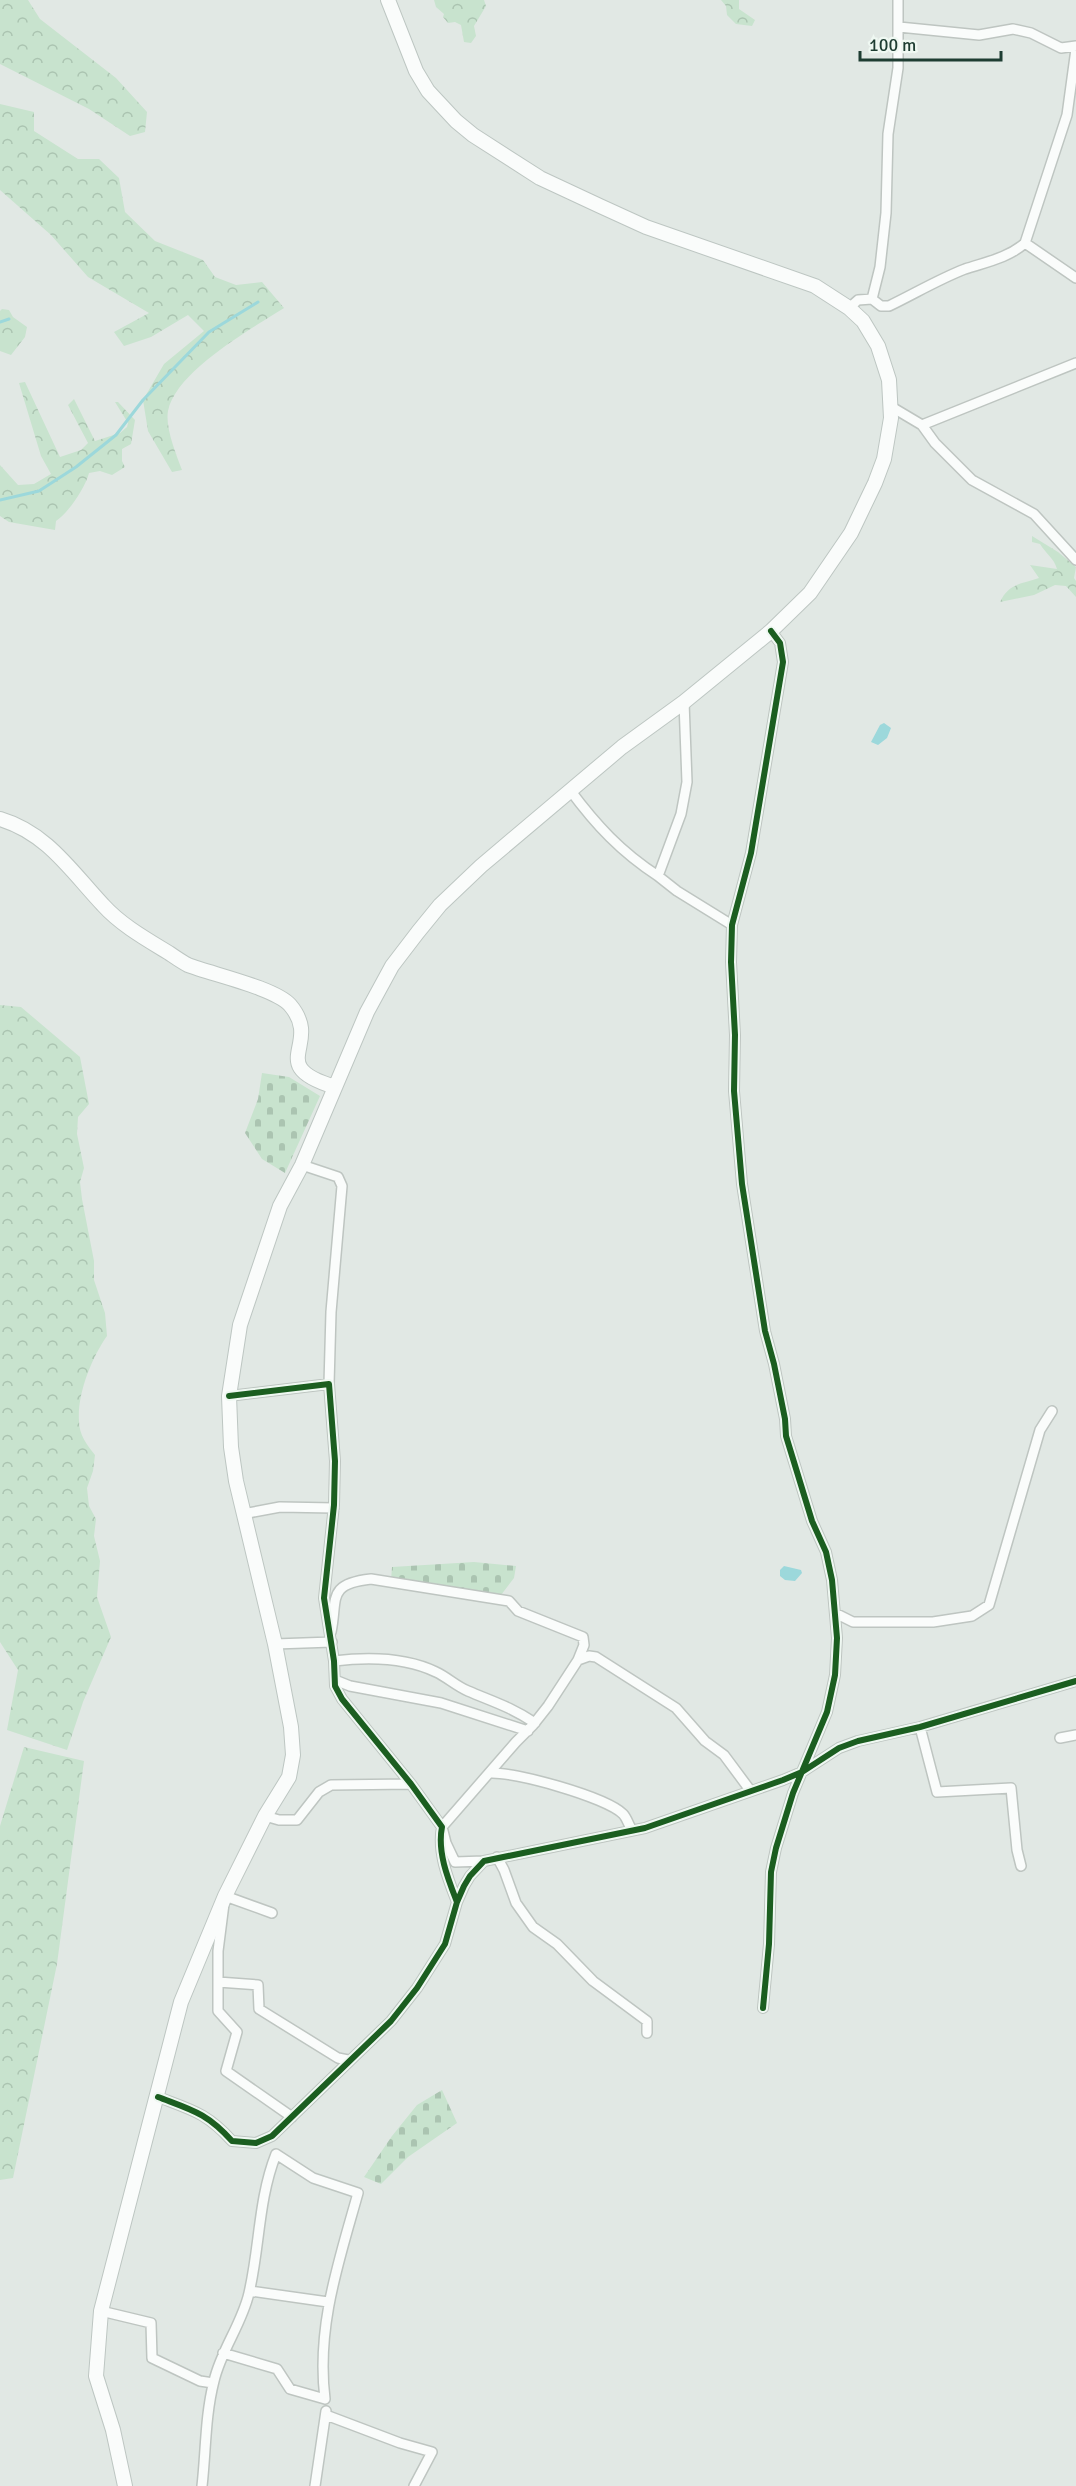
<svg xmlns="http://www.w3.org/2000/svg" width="1076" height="2486" viewBox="0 0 1076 2486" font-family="Signika,sans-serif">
	<defs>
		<pattern id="forest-crowns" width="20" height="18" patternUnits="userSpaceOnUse" patternTransform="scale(1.5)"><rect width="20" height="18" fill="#c8e3ce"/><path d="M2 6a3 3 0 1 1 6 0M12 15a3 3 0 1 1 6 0" fill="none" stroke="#abc4b1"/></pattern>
		<pattern id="cemetery-stones" width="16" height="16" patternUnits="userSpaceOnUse" patternTransform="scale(1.5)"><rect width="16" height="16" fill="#c8e3ce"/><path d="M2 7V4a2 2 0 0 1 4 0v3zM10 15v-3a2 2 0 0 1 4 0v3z" fill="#abc4b1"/></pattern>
	</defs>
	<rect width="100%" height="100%" fill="#e1e8e4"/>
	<path fill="url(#forest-crowns)" d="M0 0H28L40 19 116 78 147 112 145 132 130 136 89 109 0 64Z
		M434 0H484L486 6 474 26 476 36 471 43 464 42 461 25 455 22 448 23 443 17 444 14 436 7Z
		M721 0H739V9L755 20 752 26 736 24 727 15 726 6Z
		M0 104 34 112V131L78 159H99L119 178 125 212 155 241 203 260 215 277 236 285 262 282 284 308C251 329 176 371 168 411 165 427 176 454 182 470L172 472 148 431 143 400 164 364 204 331 188 315 151 337 124 346 114 332 149 313 88 277 51 235 0 190Z
		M2 309 9 310 13 317 27 327 25 337 11 355 0 351V311Z
		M25 382 60 457 81 450 88 443 68 405 74 399 95 441 120 433 127 427 128 423 115 402H118L135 420 131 444 122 449V461L125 467 112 475 100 471 89 473C85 488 69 512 56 521L55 530 9 522 0 516V465L18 485 34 484 51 474 41 456 19 383Z
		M1032 536 1058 552 1076 567 1074 578 1076 581V597L1066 586 1055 585 1034 595 1000 602C1009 583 1022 584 1039 578L1030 565 1057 569C1054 558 1046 554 1040 544L1032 542Z
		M0 1005 21 1007 80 1057 89 1104 78 1117 77 1134 84 1168 80 1182 82 1199 94 1261V1280L105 1313 107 1336C92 1357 77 1394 79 1421 79 1435 87 1445 95 1455L93 1471 87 1488 89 1506 96 1519 94 1536 100 1561 97 1597 111 1637 83 1702 67 1750 7 1730 18 1670 0 1642Z
		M24 1747 84 1761 57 1964 13 2178 0 2180V1826Z"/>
	<path fill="url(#cemetery-stones)" d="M262 1073 289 1077 320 1096 285 1173 262 1159 245 1133 258 1099Z
		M474 1562 516 1566 514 1578 501 1595 391 1580 392 1567Z
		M442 2090 457 2123 408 2157 381 2184 364 2177 392 2136 417 2105Z"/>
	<path fill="#9cd8db" d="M884 723 891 728 887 738 878 745 871 742 880 725Z
		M784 1566 801 1570 802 1573 795 1581 785 1580 780 1576V1570Z"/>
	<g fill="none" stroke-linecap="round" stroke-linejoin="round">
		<path stroke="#9cd8db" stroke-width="3" d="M0 322 9 319
			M0 500 39 491 76 467 116 435 143 400 209 332 258 302"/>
		<g stroke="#bec5c1" stroke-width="12">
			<path id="minor" d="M899 27 979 35 1013 29 1031 33 1061 48 1076 46
				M1025 243 1076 278
				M872 299 881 306H889C914 294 939 279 965 269 986 262 1008 258 1025 243L1067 115 1076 49
				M849 308 858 300 872 299 880 267 886 213 888 134 898 68V0
				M890 406 922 425 935 443 972 480 1034 514 1076 560
				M922 425 1076 363
				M684 702 687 782 681 814 658 876 677 891 732 925
				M570 790C596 825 621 852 658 876
				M302 1165 338 1177 342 1186 331 1312 329 1384
				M229 1396 329 1384 335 1461 334 1505 324 1598 334 1661 335 1686 342 1699 411 1784 442 1827C437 1852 448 1879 457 1902
				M243 1514 280 1507 334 1508
				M835 1613 853 1622H933L972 1616 989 1605 1040 1430 1052 1411
				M331 1632C338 1599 326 1584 371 1579L509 1601 518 1611 583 1637 584 1645 578 1660 548 1706 533 1725 516 1742 442 1827 446 1843 455 1862 484 1861
				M275 1644 332 1642
				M578 1660 589 1656 596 1657 676 1708 705 1741 724 1755 750 1790
				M334 1661C367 1657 405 1657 436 1672 447 1677 456 1686 468 1691 494 1702 511 1707 535 1723
				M335 1680 350 1686 441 1703 528 1731
				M920 1727 937 1792 1011 1788 1017 1850 1021 1866
				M1060 1738 1076 1735
				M489 1773C513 1771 606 1797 623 1814 627 1818 629 1826 632 1830
				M265 1816 279 1820H297L319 1792 331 1785 411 1784
				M497 1857 504 1870 516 1903 533 1927 557 1944 593 1981 647 2021V2033
				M272 1913 225 1896 218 1951V2011L237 2032 226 2071 292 2117
				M218 1982 258 1985 259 2009 338 2058 348 2060
				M763 2008 769 1944 771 1872 776 1848 793 1793 827 1712 835 1675 837 1638 832 1580 826 1552 812 1521 786 1436 785 1419 774 1364 765 1331 742 1184 734 1091 735 1035 731 962 732 925 751 853 783 662 780 643 771 631
				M158 2097C192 2110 207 2113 232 2141L256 2143 272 2136 391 2021 417 1988 445 1944 457 1902 464 1886 470 1876 484 1861 645 1828 783 1780 802 1772 839 1748 858 1741 920 1727 1076 1681
				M250 2291 328 2302
				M101 2311 151 2323 152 2358 200 2381 213 2383
				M326 2415 400 2443 432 2452 414 2486
				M202 2486C206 2451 205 2416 214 2381 221 2350 242 2324 249 2293 260 2246 258 2200 276 2154L313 2178 358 2193C339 2261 316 2327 325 2399L290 2389 277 2369 223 2353
				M315 2486 326 2411"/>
		</g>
		<g stroke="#bdc6c2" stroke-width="16">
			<path id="secondary" d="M0 819C47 833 71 871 103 905 121 925 146 939 169 953 175 957 182 962 188 965 211 974 275 988 290 1005 324 1045 263 1065 335 1087
				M125 2486 113 2430 96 2376 101 2311 181 2002 225 1896 265 1816 289 1777 293 1755 291 1727 275 1644 236 1481 231 1447 229 1396 240 1325 280 1206 302 1165 367 1012 392 966 418 932 440 905 481 866 622 747 684 702 771 631 810 593 851 533 875 483 884 459 891 418 889 380 878 346 863 321 849 308 815 286 646 227 600 206 540 178 473 135 456 121 428 91 416 71 388 0"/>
		</g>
		<use href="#minor" stroke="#fafcfb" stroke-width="9"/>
		<use href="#secondary" stroke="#fafcfb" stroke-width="14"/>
		<g stroke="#eff8f2" stroke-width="10">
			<path id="cycleway" d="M229 1396 329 1384 335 1461 334 1505 324 1598 334 1661 335 1686 342 1699 411 1784 442 1827C437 1852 448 1879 457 1902
				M763 2008 769 1944 771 1872 776 1848 793 1793 827 1712 835 1675 837 1638 832 1580 826 1552 812 1521 786 1436 785 1419 774 1364 765 1331 742 1184 734 1091 735 1035 731 962 732 925 751 853 783 662 780 643 771 631
				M158 2097C192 2110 207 2113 232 2141L256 2143 272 2136 391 2021 417 1988 445 1944 457 1902 464 1886 470 1876 484 1861 645 1828 783 1780 802 1772 839 1748 858 1741 920 1727 1076 1681"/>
		</g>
		<use href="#cycleway" stroke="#1b5e20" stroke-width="6"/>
	</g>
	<path d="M860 51v9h141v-9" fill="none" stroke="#1e3d32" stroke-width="3"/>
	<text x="869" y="51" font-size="18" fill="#1e3d32" stroke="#eff8f2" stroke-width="4.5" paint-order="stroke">100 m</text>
</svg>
